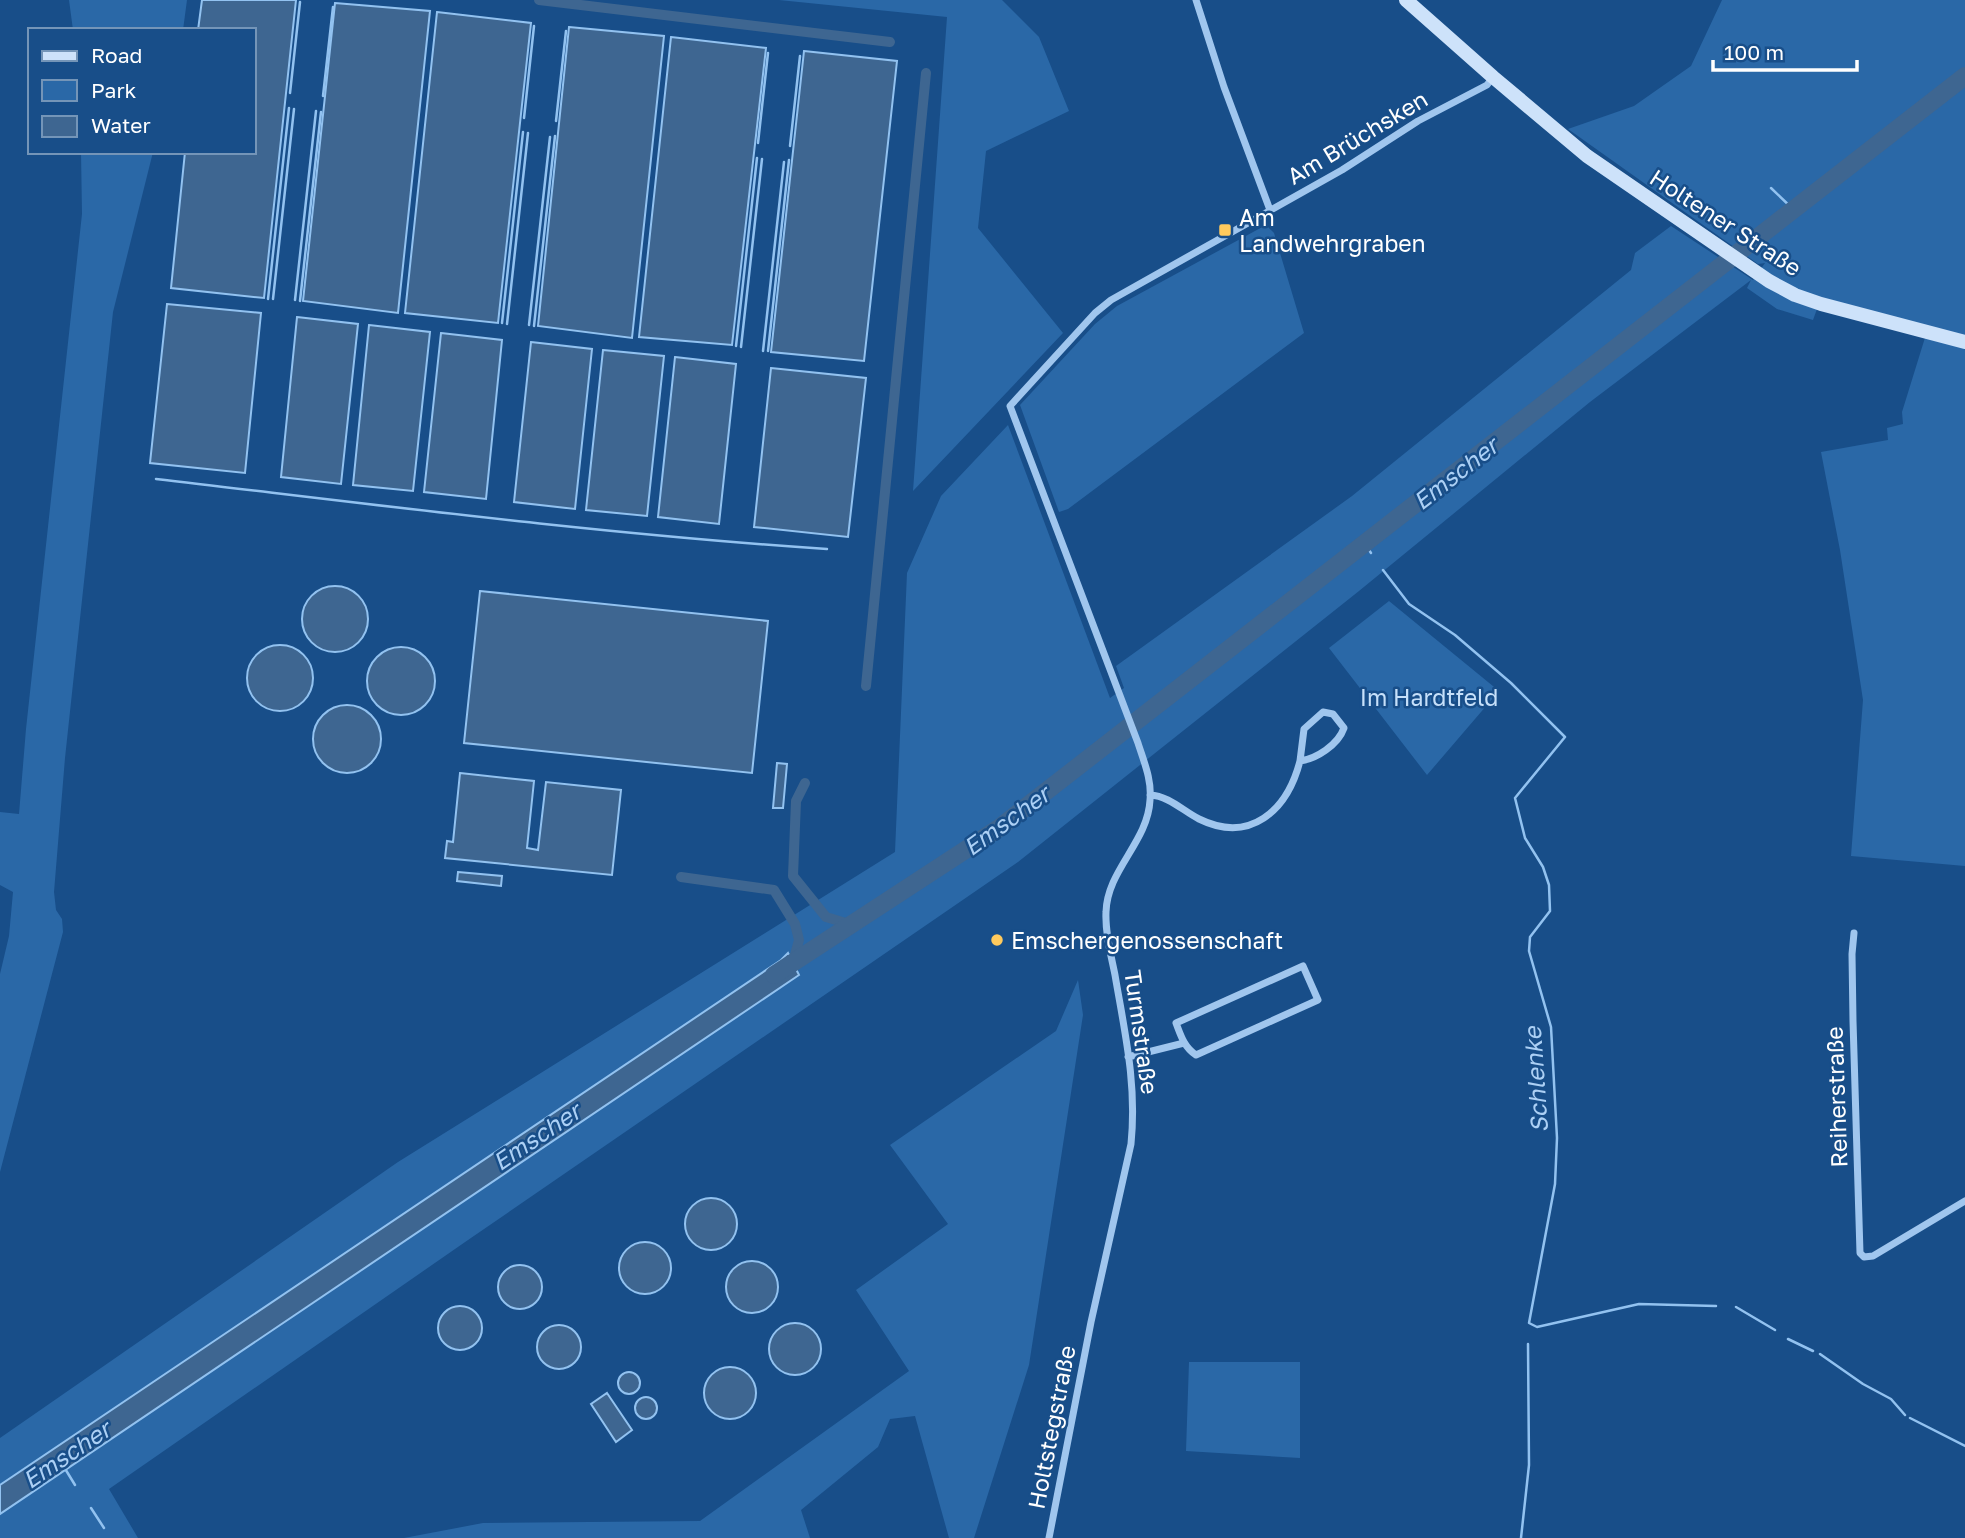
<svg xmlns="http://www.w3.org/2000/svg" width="1965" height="1538" viewBox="0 0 1965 1538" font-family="'Golos Text',sans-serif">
	<rect width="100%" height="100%" fill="#184e89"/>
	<path fill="#2a68a7" d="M69 0H187L183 30H73Z
		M779 0H1002L1039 37 1069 111 986 151 978 228 1063 333 913 491 947 17Z
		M1722 0H1965V866L1851 856 1863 700 1840 550 1821 452 1888 440 1887 428 1903 424 1902 412 1928 328 1821 298 1813 320 1777 309 1747 288 1751 280 1590 402 1359 591 1018 862 468 1240 109 1489 138 1538H0V1438L398 1162 895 852 907 573 941 496 1008 425 1110 698 1124 688 1116 666 1352 496 1631 270 1635 253 1671 226 1753 280 1765 263 1758 264 1568 129 1634 106 1691 66Z
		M81 152H153L113 312 65 758 54 892 56 910 62 919 63 932 0 1172V974L9 936 13 892 0 885V812L19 814 26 729 82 214Z
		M1266 225 1274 233 1304 333 1068 509 1059 512 1020 405 1095 324 1117 306Z
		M1389 601 1499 691 1427 775 1329 648Z
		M1078 980 1083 1015 1029 1365 974 1538H949L915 1416 890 1419 878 1447 801 1510 810 1538H404L483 1523 700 1521 909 1371 856 1290 948 1224 890 1145 1056 1031Z
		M1189 1362H1300V1458L1186 1451Z"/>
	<path fill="#3e6691" stroke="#92c2f0" stroke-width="2" d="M202 0H296L264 298 171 288 185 152H254V30H198Z
		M335 3 430 11 398 313 303 301Z
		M437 12 531 23 498 323 405 313Z
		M569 27 664 36 632 338 538 326Z
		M671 37 766 48 732 345 639 337Z
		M804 51 897 61 864 361 771 352Z
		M167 304 261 313 245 473 150 463Z
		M297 317 358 324 341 484 281 477Z
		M369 325 430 332 413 491 353 485Z
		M441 333 502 340 486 499 424 492Z
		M531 342 592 349 575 509 514 502Z
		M603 350 664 356 647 516 586 510Z
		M675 357 736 364 719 524 658 517Z
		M771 368 866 378 848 537 754 527Z
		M302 619a33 33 0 1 1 66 0a33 33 0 1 1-66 0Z
		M480 591 768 621 752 773 464 743Z
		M247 678a33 33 0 1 1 66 0a33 33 0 1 1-66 0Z
		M367 681a34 34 0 1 1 68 0a34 34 0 1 1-68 0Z
		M313 739a34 34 0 1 1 68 0a34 34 0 1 1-68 0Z
		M777 763 787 764 783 808H773Z
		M460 773 534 781 527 848 538 850 546 782 621 790 612 875 445 858 447 841 453 842Z
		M458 872 502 876 501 886 457 881Z
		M788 953 799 975 0 1514V1485L781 960Z
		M685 1224a26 26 0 1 1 52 0a26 26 0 1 1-52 0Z
		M619 1268a26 26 0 1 1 52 0a26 26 0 1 1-52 0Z
		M726 1287a26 26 0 1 1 52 0a26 26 0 1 1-52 0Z
		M498 1287a22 22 0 1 1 44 0a22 22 0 1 1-44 0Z
		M438 1328a22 22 0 1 1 44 0a22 22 0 1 1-44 0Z
		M769 1349a26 26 0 1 1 52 0a26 26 0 1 1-52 0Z
		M537 1347a22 22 0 1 1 44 0a22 22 0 1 1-44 0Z
		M704 1393a26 26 0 1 1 52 0a26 26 0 1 1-52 0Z
		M618 1383a11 11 0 1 1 22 0a11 11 0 1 1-22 0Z
		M607 1393 632 1430 616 1442 591 1404Z
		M635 1408a11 11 0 1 1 22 0a11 11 0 1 1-22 0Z"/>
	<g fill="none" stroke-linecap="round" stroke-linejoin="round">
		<path stroke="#92c2f0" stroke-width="2.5" d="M290 93 300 2
			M323 96 333 7
			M524 118 534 26
			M556 121 566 31
			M758 143 768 53
			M790 146 800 56
			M1771 188 1794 210
			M268 299 289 108
			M273 299 294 109
			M295 300 316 111
			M300 301 321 112
			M502 323 523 132
			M507 324 528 133
			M529 325 550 137
			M534 326 555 136
			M736 346 757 158
			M741 347 762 159
			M763 351 784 162
			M768 351 789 160
			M156 479C379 505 602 534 827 549
			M1365 544 1371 553
			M1383 570 1409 604 1455 635 1511 683 1565 737 1515 798 1525 838 1543 867 1549 885 1550 911 1530 937 1529 951 1551 1027 1557 1138 1555 1184 1529 1323 1537 1327 1639 1304 1716 1306
			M1736 1307 1775 1330
			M1788 1339 1813 1351
			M1820 1354 1863 1384 1891 1399 1905 1415
			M1910 1418 1965 1446
			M64 1467 75 1485
			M91 1508 104 1528
			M1521 1538 1529 1465 1528 1344"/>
		<path stroke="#3e6691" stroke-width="10" d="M539 0 890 42
			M866 686 926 73
			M805 783 796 801 793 876 826 917 849 924
			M681 877 774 890 795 924 799 940 793 962"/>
		<path stroke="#3e6691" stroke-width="18" d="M774 975 999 828 1965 76"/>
		<path stroke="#a0c6ee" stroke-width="7" d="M1196 0 1224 87 1270 210
			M1150 795C1169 796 1183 811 1199 819 1250 844 1287 811 1300 761 1316 759 1338 745 1344 728L1333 714 1323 712 1304 729 1300 761
			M1854 933 1852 954 1853 1021 1860 1253 1864 1257 1873 1256 1965 1201
			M1303 966 1318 1000 1196 1055C1184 1047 1181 1036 1176 1023Z
			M1128 1057 1184 1043
			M1049 1538 1091 1322 1131 1144C1137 1084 1125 1034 1115 975 1111 955 1105 933 1106 912 1107 870 1148 842 1150 800 1152 780 1144 762 1138 743L1010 406 1095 313 1111 300 1342 170 1418 121 1487 85 1493 77"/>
		<path stroke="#cde2fa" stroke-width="14" d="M1406 0 1493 77 1587 156 1769 281 1795 295 1821 304 1965 342"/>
	</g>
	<g fill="#ffca5d" stroke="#184e89" stroke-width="2.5">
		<rect x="1218" y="223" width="14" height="14" rx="3.5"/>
		<circle cx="997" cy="940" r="7"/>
	</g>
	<g text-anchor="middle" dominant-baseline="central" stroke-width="5" stroke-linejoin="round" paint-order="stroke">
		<g font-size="23" fill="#fff" stroke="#184e89">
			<text transform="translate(1357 137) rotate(-31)">Am Brüchsken</text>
			<text transform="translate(1726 222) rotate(33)">Holtener Straße</text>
			<text transform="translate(1142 1032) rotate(82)">Turmstraße</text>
			<text transform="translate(1836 1097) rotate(-92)">Reiherstraße</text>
			<text transform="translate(1051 1427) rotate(-79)">Holtstegstraße</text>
		</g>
		<g font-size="23" fill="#fff" stroke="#184e89" text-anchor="start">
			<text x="1239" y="217">Am<tspan x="1239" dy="26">Landwehrgraben</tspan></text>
			<text x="1011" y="940">Emschergenossenschaft</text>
		</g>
		<g font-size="23" fill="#c6e0fa" stroke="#184e89">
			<text x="1429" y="697">Im Hardtfeld</text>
		</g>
		<g font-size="24" font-style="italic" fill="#acd0f5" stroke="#184e89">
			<text transform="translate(1455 473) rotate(-38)">Emscher</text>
			<text transform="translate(1006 820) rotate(-36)">Emscher</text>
			<text transform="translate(1535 1080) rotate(-94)">Schlenke</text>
			<text transform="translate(536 1136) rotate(-34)">Emscher</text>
			<text transform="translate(66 1454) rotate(-34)">Emscher</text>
		</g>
	</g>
	<rect x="28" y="28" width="228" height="126" fill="#184e89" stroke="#7495b8" stroke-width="2"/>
	<rect x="42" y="51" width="35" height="10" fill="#cde2fa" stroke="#7495b8" stroke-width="2"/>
	<text x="91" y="63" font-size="21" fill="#ffffff">Road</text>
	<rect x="42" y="80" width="35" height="21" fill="#2a68a7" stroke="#7495b8" stroke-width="2"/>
	<text x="91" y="98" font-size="21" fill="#ffffff">Park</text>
	<rect x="42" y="116" width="35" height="21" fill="#3e6691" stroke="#7495b8" stroke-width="2"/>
	<text x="91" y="133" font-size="21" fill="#ffffff">Water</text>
	<path d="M1713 60v10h144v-10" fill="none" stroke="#ffffff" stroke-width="3.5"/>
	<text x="1724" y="60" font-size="21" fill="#ffffff" stroke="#184e89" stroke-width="5" paint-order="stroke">100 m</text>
</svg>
